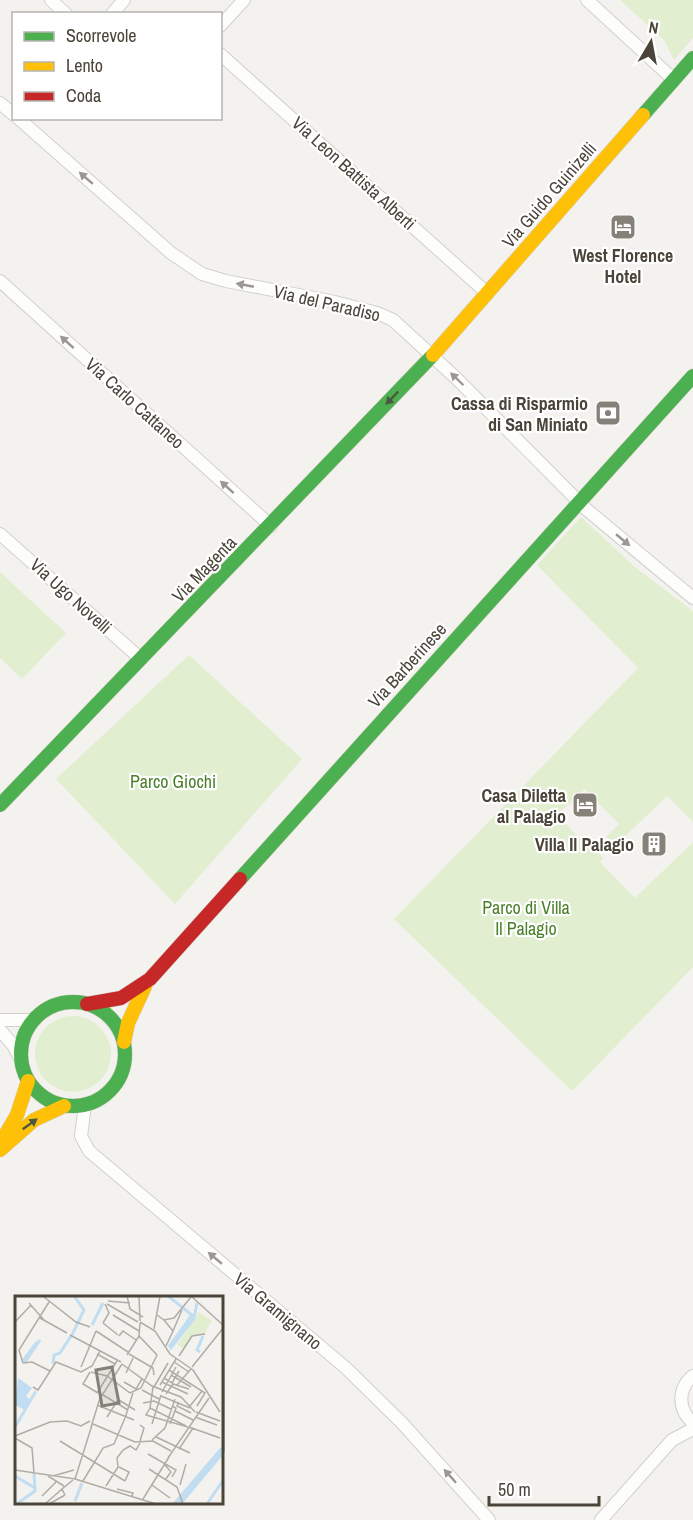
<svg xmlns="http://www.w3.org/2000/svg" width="693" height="1520" viewBox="0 0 693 1520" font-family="'Archivo Narrow',sans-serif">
	<rect width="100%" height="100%" fill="#f4f2ee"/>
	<path fill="#e1eecf" d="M620 0H693V38L674 60 664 40Z
		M581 517 636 568 693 611V822L667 796 615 846 606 837 619 824 585 789 557 815 586 845 589 843 603 858 600 862 635 898 693 842V967L572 1091 394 919 638 668 537 565Z
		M0 572 66 633 22 679 0 658Z
		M189 655 302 759 175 904 56 779Z
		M35 1054a38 38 0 1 1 76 0a38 38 0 1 1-76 0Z"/>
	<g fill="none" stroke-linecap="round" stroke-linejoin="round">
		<g stroke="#d2d0cb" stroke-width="14">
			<path id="street" d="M51 0 66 14
				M587 0 673 79
				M112 14 124 0
				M220 26 244 0
				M220 54 487 293
				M0 103 14 115
				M18 118 171 253 202 274 226 281 335 302 377 313 393 320 456 378 586 509 693 598
				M0 281 271 526
				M0 534 141 659
				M0 1020H33
				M0 1030 13 1045 21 1060
				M85 1105 81 1136 89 1151 346 1368 402 1423 489 1520
				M693 1376C677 1389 678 1410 693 1423
				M601 1520 672 1440 693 1429"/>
		</g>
		<g stroke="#d3cfc5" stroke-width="15">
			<path id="fast" d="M643 115 693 58
				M0 805 433 355
				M240 879 693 376
				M21 1054a52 52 0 1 1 104 0a52 52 0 1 1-104 0Z"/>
		</g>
		<g stroke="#d3cfc5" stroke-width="15">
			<path id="slow" d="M433 355 643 115
				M124 1042 128 1023 145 986
				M3 1139 17 1115 28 1081
				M0 1150 34 1120 64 1106"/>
		</g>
		<g stroke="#d3cfc5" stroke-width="15">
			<path id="jam" d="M87 1004 121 998 150 979 240 879"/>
		</g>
		<use href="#street" stroke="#fdfdfc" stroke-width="12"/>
		<use href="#fast" stroke="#4caf50" stroke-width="14"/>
		<use href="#slow" stroke="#ffc107" stroke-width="14"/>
		<use href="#jam" stroke="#c62828" stroke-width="14"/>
	</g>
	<defs><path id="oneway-solid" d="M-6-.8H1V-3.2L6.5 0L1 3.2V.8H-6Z" transform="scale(1.5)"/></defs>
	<g fill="#9b9791">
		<use href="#oneway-solid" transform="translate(86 178) rotate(-139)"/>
		<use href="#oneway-solid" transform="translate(245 285) rotate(-169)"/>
		<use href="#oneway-solid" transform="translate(67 342) rotate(-138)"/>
		<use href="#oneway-solid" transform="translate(457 379) rotate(-136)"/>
		<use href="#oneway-solid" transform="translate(227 487) rotate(-138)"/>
		<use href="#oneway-solid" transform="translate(623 540) rotate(40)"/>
		<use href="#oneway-solid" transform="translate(215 1258) rotate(-140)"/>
		<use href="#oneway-solid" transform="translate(450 1476) rotate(-132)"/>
	</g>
	<g fill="#4b593e">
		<use href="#oneway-solid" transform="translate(392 398) rotate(134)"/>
		<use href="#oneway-solid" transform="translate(30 1124) rotate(-36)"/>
	</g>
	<defs>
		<g id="hotel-square" transform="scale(1.35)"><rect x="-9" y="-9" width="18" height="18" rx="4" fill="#868178" stroke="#fff"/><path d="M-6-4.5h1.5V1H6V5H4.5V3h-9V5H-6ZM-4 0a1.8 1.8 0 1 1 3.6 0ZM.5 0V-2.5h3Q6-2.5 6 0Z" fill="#fff"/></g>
		<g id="bank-square" transform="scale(1.35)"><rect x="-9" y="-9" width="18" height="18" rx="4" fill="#868178" stroke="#fff"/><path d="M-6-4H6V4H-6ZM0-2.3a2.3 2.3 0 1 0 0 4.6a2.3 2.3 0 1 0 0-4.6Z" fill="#fff"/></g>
		<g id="building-square" transform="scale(1.35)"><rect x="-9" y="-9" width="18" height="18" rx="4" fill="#868178" stroke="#fff"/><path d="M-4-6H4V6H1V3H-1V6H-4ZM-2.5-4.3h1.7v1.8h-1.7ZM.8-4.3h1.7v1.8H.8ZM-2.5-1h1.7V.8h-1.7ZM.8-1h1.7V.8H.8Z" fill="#fff"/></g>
	</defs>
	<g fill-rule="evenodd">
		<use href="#hotel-square" x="623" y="227"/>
		<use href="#bank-square" x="608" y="413"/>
		<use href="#hotel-square" x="585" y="805"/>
		<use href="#building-square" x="654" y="844"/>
	</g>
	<g text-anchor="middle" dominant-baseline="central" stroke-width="4.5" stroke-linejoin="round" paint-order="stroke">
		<g font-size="18" fill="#4b4439" stroke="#fff">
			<text transform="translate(354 173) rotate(42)">Via Leon Battista Alberti</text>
			<text transform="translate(549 195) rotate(-49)">Via Guido Guinizelli</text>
			<text transform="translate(327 303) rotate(13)">Via del Paradiso</text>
			<text transform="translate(135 403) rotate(42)">Via Carlo Cattaneo</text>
			<text transform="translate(204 569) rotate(-46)">Via Magenta</text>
			<text transform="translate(71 596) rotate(42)">Via Ugo Novelli</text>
			<text transform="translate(407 665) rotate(-48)">Via Barberinese</text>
			<text transform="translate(278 1311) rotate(40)">Via Gramignano</text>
		</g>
		<g font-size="18" font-weight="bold" fill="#4b4439" stroke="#fff" text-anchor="end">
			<text x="623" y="255" text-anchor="middle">West Florence<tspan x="623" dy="21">Hotel</tspan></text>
			<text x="588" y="403">Cassa di Risparmio<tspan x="588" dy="21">di San Miniato</tspan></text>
			<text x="566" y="795">Casa Diletta<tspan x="566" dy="21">al Palagio</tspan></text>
			<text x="634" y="844">Villa Il Palagio</text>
		</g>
		<g font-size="18" fill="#4a7f2a" stroke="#fff">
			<text x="173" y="781">Parco Giochi</text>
			<text x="526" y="907">Parco di Villa<tspan x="526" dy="21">Il Palagio</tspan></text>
		</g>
	</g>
	<g transform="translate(15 1296)">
		<rect width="208" height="208" fill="#f4f2ee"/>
		<path d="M184 16 197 25 189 38 178 39 169 52 162 49Z" fill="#e1eecf"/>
		<path d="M3 82 17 92 11 100 16 105 10 114 0 109Z" fill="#c0ddf1"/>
		<path fill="none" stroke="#c0ddf1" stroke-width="3" d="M153 0 177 19 154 51M77 29 88 7M57 39 69 14 59 0M155 53 179 22 182 7M185 56 182 54 188 40M8 65 22 46M10 66 25 44M38 68 39 59 45 57 56 40M0 131 21 95M0 180 20 192M60 205 67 187M3 207 20 195 19 177M159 208 207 152M162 208 207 155M165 208 207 158M192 208 209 183"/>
		<path fill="none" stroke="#b0aca6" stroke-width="1.5" d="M112 0 115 13 128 21M124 0 125 25M176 0 209 30M29 1 61 26 75 31M93 5 115 7M14 7 29 24M92 8 123 26M98 19 124 35M142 19 149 24 159 22 176 1M25 22 52 37M149 24 158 35 151 50M0 26 16 9M125 26 140 35 155 58 178 74M88 27 94 17 90 8M88 27 103 39M139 33 145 0M81 35 113 56M158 35 167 14M55 39 106 66M104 40 108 35 121 44M82 58 100 68M114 58 138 72 139 79M112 59 124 40 125 27M164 60 177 40 190 38M209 64V156M159 66 174 76M8 67 4 54 34 6M8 67 17 66 35 75M107 68 137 90 166 101 180 116M66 71 81 35M177 71 209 31M154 74 190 97 182 110M178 74 205 116M75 76 68 88 83 97M76 76 92 80 115 97 126 92 142 59 124 40M111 77 119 60M156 79 176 91M149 82 157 87 164 75M109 86 121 93 127 83M147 86 173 98M145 89 161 63M162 89 176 73M18 91 23 94 41 66 66 76 77 70 85 55M139 91 153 67M127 94 144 103M147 96 161 71M82 97 102 65M151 98 158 88 174 93M88 99 113 114M146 100 175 112M86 101 107 68M104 104 120 114M164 106 162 110 176 117M128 107 139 105 156 113M82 109 119 124M175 110 187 95M135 112 131 119 173 131M135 112 171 130M135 112 138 91M160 115 178 124M181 116 205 125M92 121 103 104M180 121 202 129M110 122 118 97M78 128 120 146 138 145 156 155M137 128 146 99M155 128 161 112 157 110M125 129 129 132 125 145M76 131 86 99M174 131 205 142M0 140 35 126 52 125 66 130 75 125M141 141 175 157M0 142 17 152 19 177M137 144 150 132 160 103M45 145 110 185M164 153 178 132M133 158 161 174 157 181M153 162 194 102M150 169 156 176 150 184M104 171 114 176 110 185M134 173 162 191 168 208M0 174 60 183 77 129M33 180 49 190M38 180 59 174M60 183 141 208M68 185 88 152 99 148 110 122M137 189 155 202M165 189 171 168M91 190 103 171 102 162 108 154 115 150 121 154 125 147M102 193 118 197 117 200M50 199 47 193 58 184M27 200 41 186M128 203 154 161M30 208 47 193M34 208 50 199"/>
		<path fill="#868178" fill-opacity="0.15" stroke="#868178" stroke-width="3" d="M97 71 104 107 87 110 81 74Z"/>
		<rect width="208" height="208" fill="none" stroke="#4b4439" stroke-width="3"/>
	</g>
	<rect x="12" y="12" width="210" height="108" fill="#ffffff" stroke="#b7b4b0" stroke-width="1.5"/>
	<rect x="24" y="32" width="30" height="9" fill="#4caf50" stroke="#b7b4b0" stroke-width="1.5"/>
	<text x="66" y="42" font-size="18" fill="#4b4439">Scorrevole</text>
	<rect x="24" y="62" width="30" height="9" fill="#ffc107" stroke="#b7b4b0" stroke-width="1.5"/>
	<text x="66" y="72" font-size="18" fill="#4b4439">Lento</text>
	<rect x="24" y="92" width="30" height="9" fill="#c62828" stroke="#b7b4b0" stroke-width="1.5"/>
	<text x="66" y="102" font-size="18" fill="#4b4439">Coda</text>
	<g transform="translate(651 42) rotate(10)" stroke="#ffffff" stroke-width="4.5" paint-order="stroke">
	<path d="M0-4.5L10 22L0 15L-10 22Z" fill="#4b4439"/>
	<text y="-9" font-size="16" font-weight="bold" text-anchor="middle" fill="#4b4439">N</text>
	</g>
	<path d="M489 1496v9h110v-9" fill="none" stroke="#4b4439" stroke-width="3"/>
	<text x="498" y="1496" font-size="18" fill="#4b4439" stroke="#ffffff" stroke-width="4.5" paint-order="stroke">50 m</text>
</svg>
